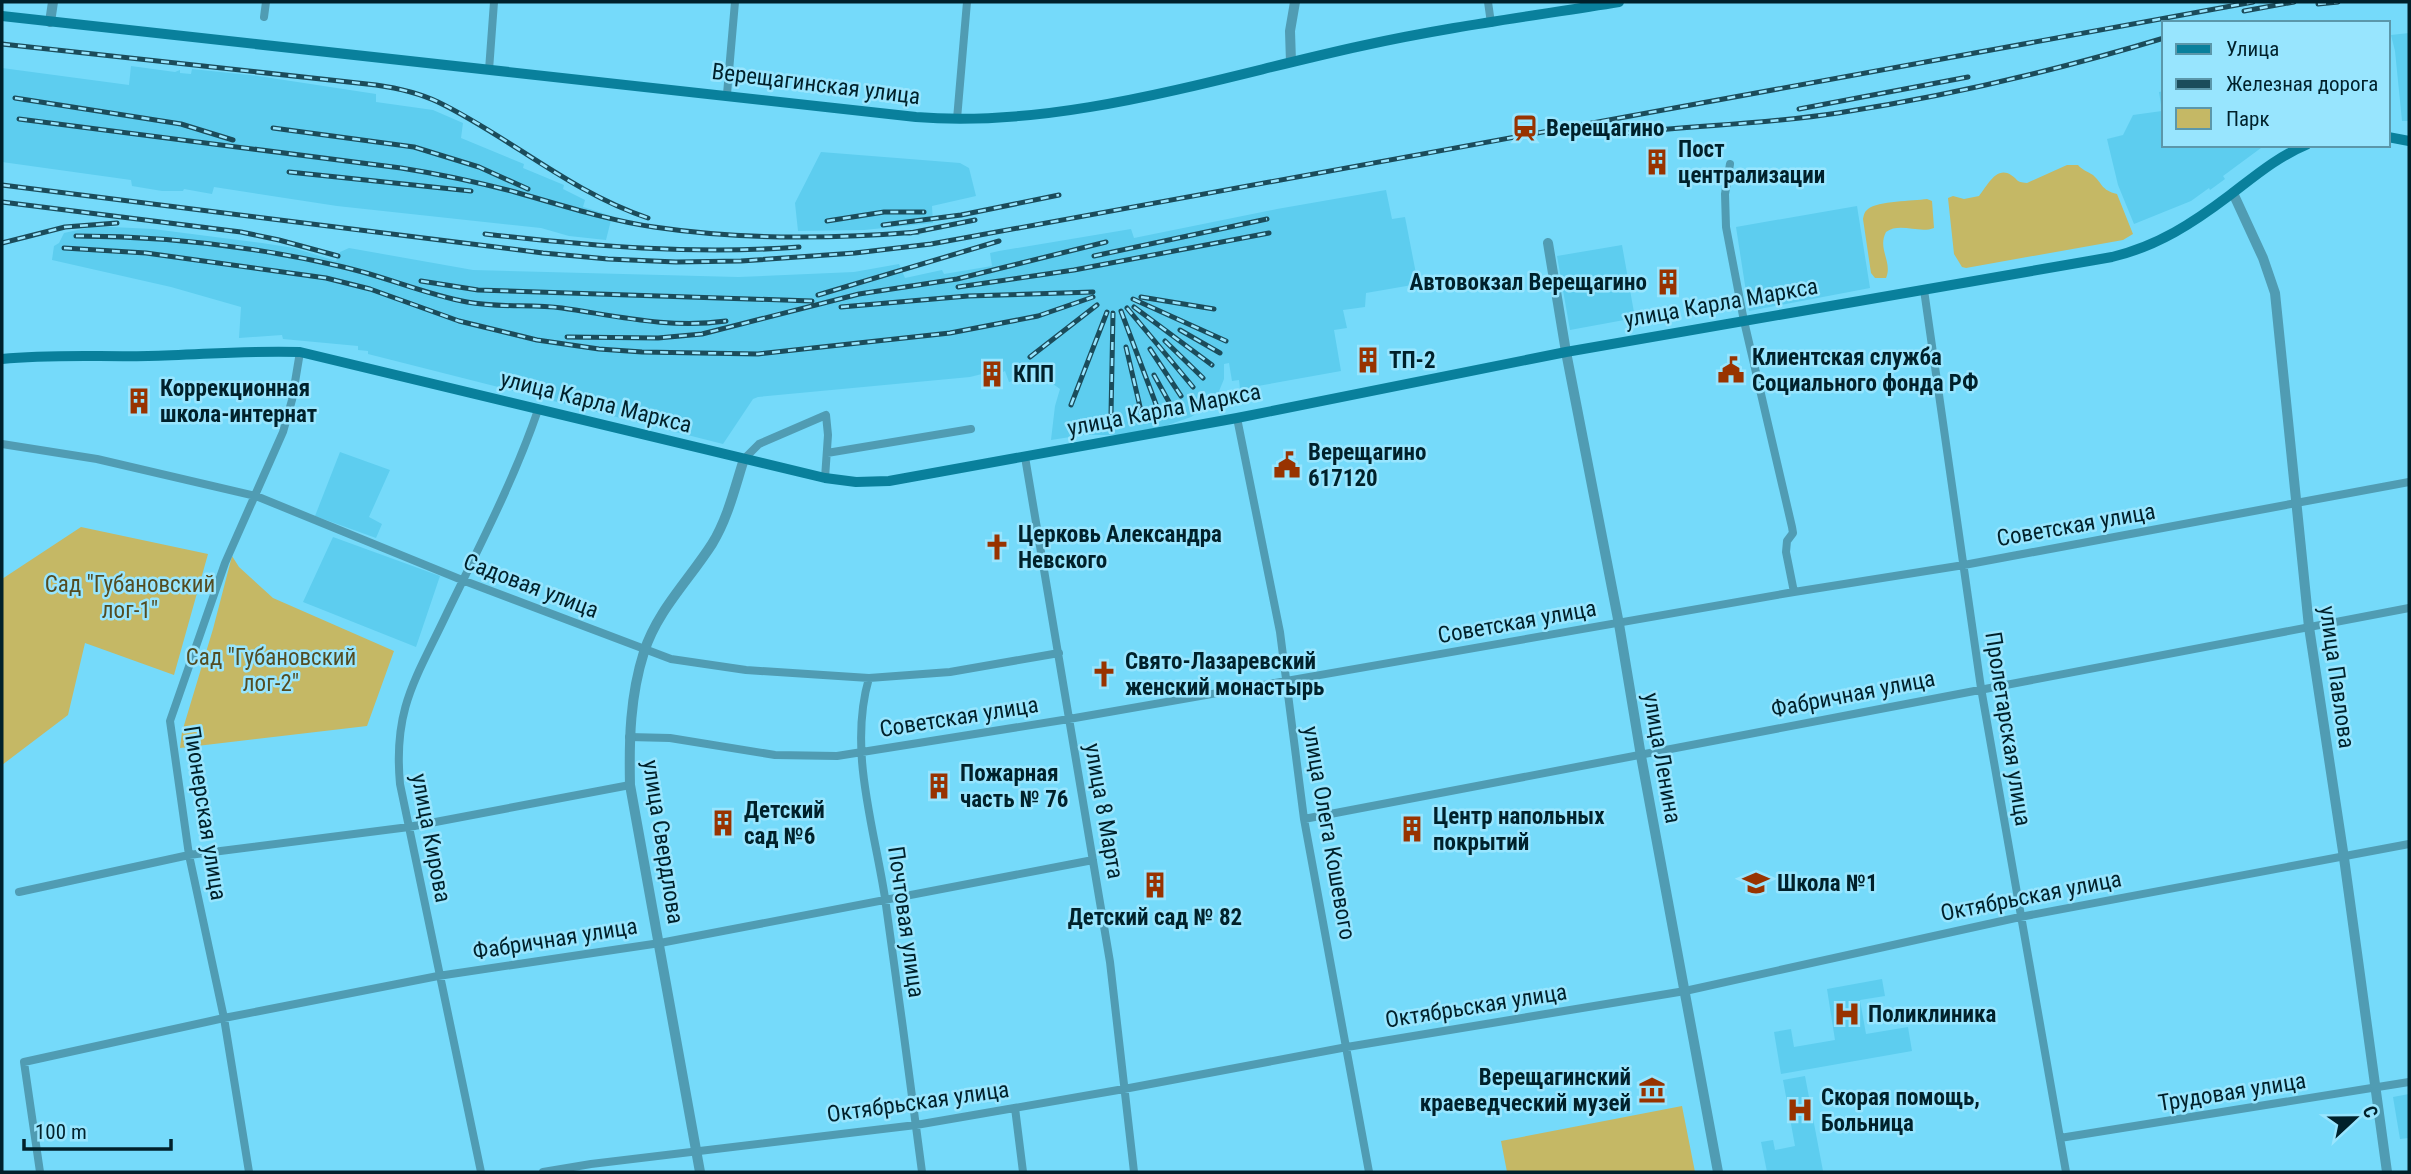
<svg xmlns="http://www.w3.org/2000/svg" width="2411" height="1174" viewBox="0 0 2411 1174" font-family="'Roboto Condensed',sans-serif">
	<rect width="100%" height="100%" fill="#75dafa"/>
	<path fill="#5dcdef" d="M2409 33V121H2402L2395 51 2391 35Z
		M131 66 175 72 180 70V73L191 74 192 69 258 76 376 94V102L433 110 463 123 461 138 524 164 523 168 564 185 563 189 585 200 583 207 612 216 606 240 569 236 541 228 337 206 214 187 212 194 184 189 183 191H162L132 186 131 180 2 162V68L129 85Z
		M2164 91V145H2265L2223 176 2225 179 2210 190 2209 188 2191 201 2134 224 2118 185 2107 139 2123 135 2133 115 2162 111 2159 92Z
		M821 152 960 163 969 168 976 196 932 206 933 223 864 230 798 231 795 203Z
		M1386 190 1392 219 1405 217 1418 284 1366 293 1365 307 1343 310 1347 328 1334 330 1341 371 1258 386V389L1249 391 1248 388 1240 389 1239 380 1232 381 1229 363 1224 364V379L1215 401 1191 417 1165 426 1120 435H1083L1051 440 1055 406 1060 389 1043 377 1037 383 1022 371 1023 378 1009 382 1005 371 989 379 986 373 970 377 758 397 753 399 723 444 368 354V351L358 350V346L283 339 282 335 239 338 241 307 171 287 52 260 54 246 59 243 64 233 91 227H112L153 229 262 243 294 248 336 261 340 252 349 248 473 270 738 277 854 272 899 264 905 278 942 270 944 274 992 266 990 253 999 251 1131 229 1134 238 1277 209Z
		M1857 206 1870 288 1749 311 1736 227Z
		M1622 245 1635 318 1570 330 1557 256Z
		M340 452 390 470 369 517 382 524 376 538 315 516Z
		M333 537 440 576 416 647 303 602Z
		M1882 979 1885 996 1860 1000 1866 1034 1908 1027 1912 1051 1781 1074 1774 1032 1791 1029 1794 1047 1835 1040 1827 989Z
		M1805 1076 1823 1171 1767 1172 1761 1142 1773 1140 1775 1150 1795 1146 1783 1080Z
		M2409 1094V1138L2400 1139 2393 1097Z"/>
	<path fill="#c5b865" d="M2067 165H2078C2082 170 2087 171 2093 175 2103 184 2101 190 2117 194L2133 234 2123 240 1966 268 1962 267 1954 254 1948 198 1953 196 1964 199 1979 196C1986 188 1996 165 2011 175 2019 180 2015 182 2027 183Z
		M1927 199 1932 201 1934 228C1919 234 1900 222 1886 232 1877 249 1893 262 1886 278H1875L1871 273 1863 219C1864 215 1864 212 1868 209 1878 201 1913 201 1927 199Z
		M81 527 208 554 174 675 85 643 68 715 2 765V579Z
		M232 556 239 567 273 598 394 651 367 726 180 748 182 732 213 629Z
		M1682 1106 1695 1172H1507L1501 1141Z"/>
	<g fill="none" stroke-linecap="round" stroke-linejoin="round">
		<path stroke="#509cb3" stroke-width="8" d="M1488 2 1491 23
			M264 17 266 2
			M489 70 494 2
			M727 94 735 2
			M957 119 967 2
			M1730 164 1725 194 1726 227 1744 321 1792 527 1793 533 1787 541 1786 552 1794 592
			M1924 290 1981 688 2066 1172
			M1237 418 1280 632 1304 819 1369 1172
			M2 444 97 459 256 496 462 580 671 659 746 670 869 678 950 672 1059 653
			M827 453 971 429
			M1025 457 1110 962 1134 1172
			M744 459 759 444 826 415 828 435 825 478
			M869 678C848 750 874 826 885 898 898 989 910 1081 922 1172
			M629 737 670 738 775 755 837 756 1069 719 1794 592 1964 565 2409 482
			M1304 819C1673 751 2040 676 2409 608
			M19 892 189 855 409 827 630 785
			M1015 1108 1023 1172
			M2060 1138 2409 1082
			M40 1172 24 1062 224 1018 438 976 660 943 1093 860
			M249 1172 224 1018 189 855 170 721 225 563 283 432 292 400 300 352
			M481 1172 400 784C393 708 416 679 447 613 479 547 514 480 538 410
			M543 1172 591 1164 916 1125 1124 1089 1347 1047 1685 991 2020 917 2409 844"/>
		<path stroke="#509cb3" stroke-width="10" d="M50 22 53 2
			M1291 62 1290 31 1295 2
			M2233 193 2263 258 2275 293 2309 627 2344 858 2387 1172
			M1548 243 1566 352 1619 624 1641 756 1718 1172
			M700 1172 630 785C629 740 630 696 644 652 657 611 689 580 712 544 728 518 735 487 744 459"/>
		<path stroke="#09809c" stroke-width="10" d="M2 16 916 117C1064 129 1218 77 1361 46 1446 27 1533 16 1619 2
			M2388 137 2409 141
			M2 359C51 354 99 357 148 356 199 355 249 350 300 352L825 478 856 482 889 481 1237 418 1566 352 2112 257C2158 246 2193 223 2230 195 2255 176 2277 157 2306 145"/>
		<g stroke="#1b4c5b" stroke-width="5">
			<path id="rail" d="M2318 4 2338 2
				M2244 11 2294 2
				M2 44 376 85C397 88 419 93 438 102 510 137 570 192 648 218
				M15 98 181 124 233 140
				M1799 109 1968 77
				M19 119 401 168C439 174 477 182 515 192 561 205 607 220 654 227 741 240 831 239 918 232
				M273 128 414 147 479 167 528 189
				M1627 133C1697 125 1768 124 1838 113 1948 96 2058 70 2164 38
				M289 172 471 191
				M2 185 543 253 608 259 676 262 741 261 855 253 931 244 2253 2
				M2 202 241 232 279 240 338 256
				M827 221 884 212H924
				M883 225 961 215 1059 195
				M910 233 975 220
				M485 234C590 246 694 255 799 247
				M76 236C165 236 252 246 339 266 382 275 423 294 467 302 498 308 531 304 562 308 617 316 670 329 726 321
				M2 243 65 227 117 223
				M64 248 146 253 326 278 370 289 459 321 537 340 599 349 642 352 758 354 950 333 1038 316 1093 297
				M1094 256 1267 219
				M421 281 478 290 812 301
				M958 287 1074 270 1269 233
				M818 295 999 241
				M1141 297 1214 309
				M1133 299 1226 341
				M841 307 968 296 1093 292
				M1134 307 1212 365
				M1127 308 1193 387
				M1121 311 1157 407
				M1180 330 1220 353
				M567 337 658 338 702 334 859 294 957 279 1106 242
				M1165 341 1203 378
				M1126 347 1141 411
				M1150 349 1181 396
				M1030 357 1097 305
				M1154 375 1169 402
				M1071 405 1107 312
				M1111 414 1113 313"/>
		</g>
		<use href="#rail" stroke="#98e5fe" stroke-width="2.5" stroke-dasharray="8" stroke-linecap="butt"/>
	</g>
	<defs>
		<g id="station-bare" transform="scale(2.1)"><path d="M-3-6H3Q5-6 5-4V2Q5 4 3 4L4.5 6H3L1.5 4h-3L-3 6H-4.5L-3 4Q-5 4-5 2V-4Q-5-6-3-6ZM-3.5-4v3h7v-3ZM-3.5 1v1.5H-2V1ZM2 1v1.5H3.5V1Z" fill="#983300" stroke="#98e5fe" stroke-width="2.5" paint-order="stroke"/></g>
		<g id="building-bare" transform="scale(2.1)"><path d="M-4-6H4V6H1V3H-1V6H-4ZM-2.5-4.3h1.7v1.8h-1.7ZM.8-4.3h1.7v1.8H.8ZM-2.5-1h1.7V.8h-1.7ZM.8-1h1.7V.8H.8Z" fill="#983300" stroke="#98e5fe" stroke-width="2.5" paint-order="stroke"/></g>
		<g id="civic-bare" transform="scale(2.1)"><path d="M-.6-6.5H3V-4.5H.6V-3L4-1V1h2V6H-6V1h2V-1L-.6-3ZM-1.2 2.5V6h2.4V2.5Z" fill="#983300" stroke="#98e5fe" stroke-width="2.5" paint-order="stroke"/></g>
		<g id="church-bare" transform="scale(2.1)"><path d="M-1.2-6h2.4v3.5h3.3v2.4h-3.3V6h-2.4V-.1h-3.3v-2.4h3.3Z" fill="#983300" stroke="#98e5fe" stroke-width="2.5" paint-order="stroke"/></g>
		<g id="school-bare" transform="scale(2.1)"><path d="M0-5L7-2L0 1L-7-2ZM-4 1L0 2.5L4 1V4Q0 6-4 4Z" fill="#983300" stroke="#98e5fe" stroke-width="2.5" paint-order="stroke"/></g>
		<g id="hospital-bare" transform="scale(2.1)"><path d="M-5-5h3v3.5h4V-5h3V5h-3V1.5h-4V5h-3Z" fill="#983300" stroke="#98e5fe" stroke-width="2.5" paint-order="stroke"/></g>
		<g id="museum-bare" transform="scale(2.1)"><path d="M0-6L6-3V-2H-6V-3ZM-5-1h2V3h-2ZM-1-1h2V3h-2ZM3-1h2V3H3ZM-6 4H6V6H-6Z" fill="#983300" stroke="#98e5fe" stroke-width="2.5" paint-order="stroke"/></g>
	</defs>
	<g fill-rule="evenodd">
		<use href="#station-bare" x="1525" y="128"/>
		<use href="#building-bare" x="1657" y="162"/>
		<use href="#building-bare" x="1668" y="282"/>
		<use href="#building-bare" x="1368" y="360"/>
		<use href="#civic-bare" x="1731" y="370"/>
		<use href="#building-bare" x="992" y="374"/>
		<use href="#building-bare" x="139" y="401"/>
		<use href="#civic-bare" x="1287" y="465"/>
		<use href="#church-bare" x="997" y="547"/>
		<use href="#church-bare" x="1104" y="674"/>
		<use href="#building-bare" x="939" y="786"/>
		<use href="#building-bare" x="723" y="823"/>
		<use href="#building-bare" x="1412" y="829"/>
		<use href="#school-bare" x="1756" y="883"/>
		<use href="#building-bare" x="1155" y="885"/>
		<use href="#hospital-bare" x="1847" y="1014"/>
		<use href="#museum-bare" x="1652" y="1090"/>
		<use href="#hospital-bare" x="1800" y="1110"/>
	</g>
	<g text-anchor="middle" dominant-baseline="central" stroke-width="5" stroke-linejoin="round" paint-order="stroke">
		<g font-size="23" fill="#00212b" stroke="#98e5fe">
			<text transform="translate(816 84) rotate(7)">Верещагинская улица</text>
			<text transform="translate(1721 303) rotate(-10)">улица Карла Маркса</text>
			<text transform="translate(596 402) rotate(14)">улица Карла Маркса</text>
			<text transform="translate(1164 410) rotate(-11)">улица Карла Маркса</text>
			<text transform="translate(2076 525) rotate(-10)">Советская улица</text>
			<text transform="translate(531 586) rotate(21)">Садовая улица</text>
			<text transform="translate(1517 622) rotate(-10)">Советская улица</text>
			<text transform="translate(2337 677) rotate(82)">улица Павлова</text>
			<text transform="translate(1853 694) rotate(-11)">Фабричная улица</text>
			<text transform="translate(959 717) rotate(-9)">Советская улица</text>
			<text transform="translate(2008 729) rotate(81)">Пролетарская улица</text>
			<text transform="translate(1662 758) rotate(80)">улица Ленина</text>
			<text transform="translate(1104 811) rotate(80)">улица 8 Марта</text>
			<text transform="translate(205 813) rotate(81)">Пионерская улица</text>
			<text transform="translate(1329 833) rotate(80)">улица Олега Кошевого</text>
			<text transform="translate(431 838) rotate(79)">улица Кирова</text>
			<text transform="translate(663 842) rotate(81)">улица Свердлова</text>
			<text transform="translate(2031 896) rotate(-11)">Октябрьская улица</text>
			<text transform="translate(906 922) rotate(82)">Почтовая улица</text>
			<text transform="translate(555 939) rotate(-9)">Фабричная улица</text>
			<text transform="translate(1476 1006) rotate(-9)">Октябрьская улица</text>
			<text transform="translate(2232 1092) rotate(-9)">Трудовая улица</text>
			<text transform="translate(918 1102) rotate(-8)">Октябрьская улица</text>
		</g>
		<g font-size="23" font-weight="bold" fill="#00212b" stroke="#98e5fe" text-anchor="start">
			<text x="1546" y="128">Верещагино</text>
			<text x="1678" y="149">Пост<tspan x="1678" dy="26">централизации</tspan></text>
			<text x="1647" y="282" text-anchor="end">Автовокзал Верещагино</text>
			<text x="1752" y="357">Клиентская служба<tspan x="1752" dy="26">Социального фонда РФ</tspan></text>
			<text x="1389" y="360">ТП-2</text>
			<text x="1013" y="374">КПП</text>
			<text x="160" y="388">Коррекционная<tspan x="160" dy="26">школа-интернат</tspan></text>
			<text x="1308" y="452">Верещагино<tspan x="1308" dy="26">617120</tspan></text>
			<text x="1018" y="534">Церковь Александра<tspan x="1018" dy="26">Невского</tspan></text>
			<text x="1125" y="661">Свято-Лазаревский<tspan x="1125" dy="26">женский монастырь</tspan></text>
			<text x="960" y="773">Пожарная<tspan x="960" dy="26">часть № 76</tspan></text>
			<text x="744" y="810">Детский<tspan x="744" dy="26">сад №6</tspan></text>
			<text x="1433" y="816">Центр напольных<tspan x="1433" dy="26">покрытий</tspan></text>
			<text x="1777" y="883">Школа №1</text>
			<text x="1155" y="917" text-anchor="middle">Детский сад № 82</text>
			<text x="1868" y="1014">Поликлиника</text>
			<text x="1631" y="1077" text-anchor="end">Верещагинский<tspan x="1631" dy="26">краеведческий музей</tspan></text>
			<text x="1821" y="1097">Скорая помощь,<tspan x="1821" dy="26">Больница</tspan></text>
		</g>
		<g font-size="23" fill="#534c22" stroke="#98e5fe">
			<text x="130" y="584">Сад "Губановский<tspan x="130" dy="26">лог-1"</tspan></text>
			<text x="271" y="657">Сад "Губановский<tspan x="271" dy="26">лог-2"</tspan></text>
		</g>
	</g>
	<rect width="2411" height="1174" fill="none" stroke="#00212b" stroke-width="7"/>
	<rect x="2162" y="21" width="228" height="126" fill="#98e5fe" stroke="#5b97aa" stroke-width="2"/>
	<rect x="2176" y="44" width="35" height="10" fill="#09809c" stroke="#5b97aa" stroke-width="2"/>
	<text x="2226" y="56" font-size="21" fill="#00212b">Улица</text>
	<rect x="2176" y="79" width="35" height="10" fill="#1b4c5b" stroke="#5b97aa" stroke-width="2"/>
	<text x="2226" y="91" font-size="21" fill="#00212b">Железная дорога</text>
	<rect x="2176" y="108" width="35" height="21" fill="#c5b865" stroke="#5b97aa" stroke-width="2"/>
	<text x="2226" y="126" font-size="21" fill="#00212b">Парк</text>
	<g transform="translate(2355 1118) rotate(68)" stroke="#98e5fe" stroke-width="5" paint-order="stroke">
	<path d="M0-5L12 26L0 18L-12 26Z" fill="#00212b"/>
	<text y="-10" font-size="19" font-weight="bold" text-anchor="middle" fill="#00212b">С</text>
	</g>
	<path d="M24 1139v10h147v-10" fill="none" stroke="#00212b" stroke-width="3.5"/>
	<text x="35" y="1139" font-size="21" fill="#00212b" stroke="#98e5fe" stroke-width="5" paint-order="stroke">100 m</text>
</svg>
